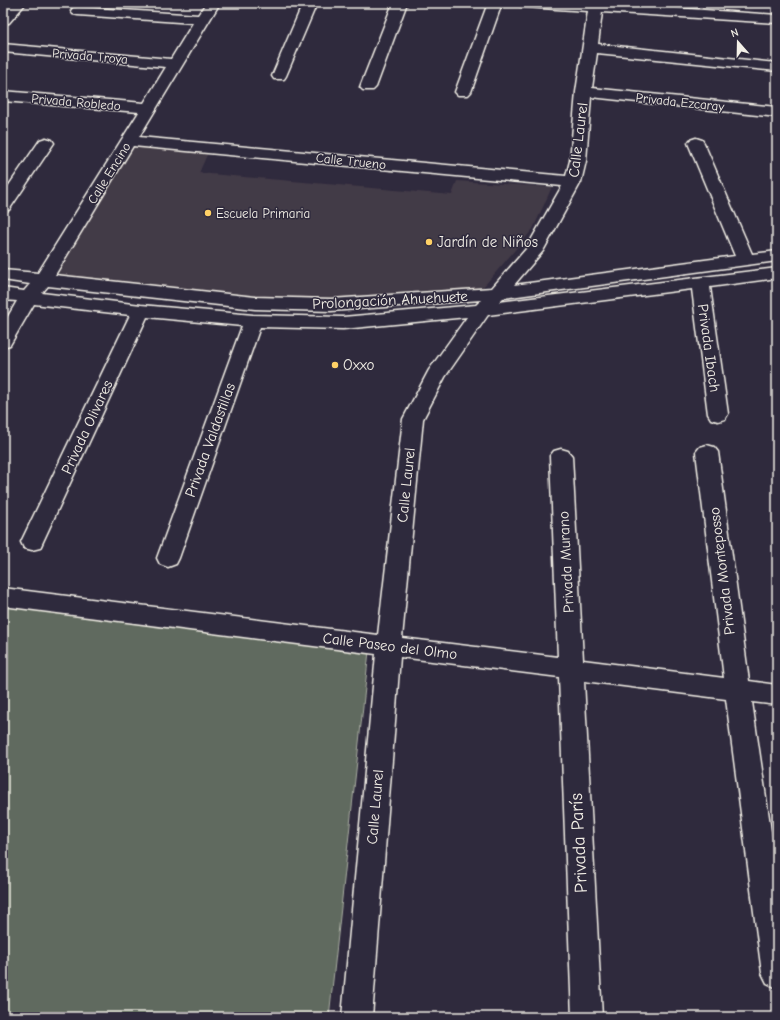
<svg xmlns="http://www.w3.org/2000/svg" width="780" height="1020" viewBox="0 0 780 1020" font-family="'Comic Neue',sans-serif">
	<rect width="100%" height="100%" fill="#2f2a3d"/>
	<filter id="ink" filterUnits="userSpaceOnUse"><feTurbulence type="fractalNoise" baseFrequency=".025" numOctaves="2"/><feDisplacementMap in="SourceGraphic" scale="8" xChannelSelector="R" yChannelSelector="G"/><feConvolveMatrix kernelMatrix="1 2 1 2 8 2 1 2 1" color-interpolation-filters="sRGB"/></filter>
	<g filter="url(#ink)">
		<path fill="#433a47" d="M130 141 210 148 199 173 452 195 457 181 552 187 533 229 478 293 258 302 45 279Z"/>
		<path fill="#606a5e" stroke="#aaaea3" d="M3 596 370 642 329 1017H3Z"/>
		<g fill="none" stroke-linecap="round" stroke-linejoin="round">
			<g stroke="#f4f1e8" stroke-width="3">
				<path id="minor" d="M12 3H26L9 23 3 24V13Z
					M206 3H220L139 137 566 176 570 161 576 92 588 11 525 7 520 6 518 3H603L777 15V23L602 12 598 44 776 63 777 71 597 53 592 88 777 107V117L591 97 586 161 581 182 543 251 514 285 735 256 688 143 690 140 696 138 702 140 704 143 752 254 777 251V261L503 298 499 302 777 268V278L710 287 728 414 725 419 718 421 711 419 708 414 692 289 488 315 445 377 423 419 402 638 558 657 550 456 554 451 561 449 568 451 572 456 583 660 724 678 696 452 700 447 707 445 714 447 718 452 749 681 777 685V705L752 702 777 872V988L767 983 762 973 726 699 584 681 602 1017H572L559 677 400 657 372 1017H342L376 654 3 606V588L378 635 403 419 429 370 467 317 343 329 260 327 179 558 176 564 168 567 160 564 157 558 242 326 147 317 40 548 32 550 24 548 21 542 130 315 34 304 10 345 3 347V325L17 301 3 300V288L24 291 30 284 3 280V270L38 273 139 112 3 101V91L144 103 166 67 3 52V44L171 59 193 23 78 15 73 14 71 11 73 8 78 7 198 15ZM133 146 562 186 526 249 492 288 331 299 255 297 55 275ZM48 286 255 309 331 311 481 300 476 305 343 317 253 315 141 305 42 293Z
					M303 3H317L286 76 284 79H274L272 76Z
					M393 3H407L376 87 373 90H363L360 87Z
					M488 3H502L471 92 468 95H458L455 92Z
					M46 138 52 140 54 143 9 210 3 211V194L40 140Z"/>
			</g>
			<use href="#minor" fill="#2f2a3d" fill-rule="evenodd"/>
		</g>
	</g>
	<g fill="#ffd166" stroke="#2f2a3d" stroke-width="1.5">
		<circle cx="208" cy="213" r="4"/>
		<circle cx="429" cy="242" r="4"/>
		<circle cx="335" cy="365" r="4"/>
	</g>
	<g text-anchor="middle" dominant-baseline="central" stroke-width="3" stroke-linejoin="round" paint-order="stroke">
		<g font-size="13" fill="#f4f1e8" stroke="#2f2a3d">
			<text transform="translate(90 56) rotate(5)">Privada Troya</text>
			<text transform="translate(76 102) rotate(5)">Privada Robledo</text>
			<text transform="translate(680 102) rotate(6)">Privada Ezcaray</text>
			<text transform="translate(351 161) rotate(6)">Calle Trueno</text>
			<text transform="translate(109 173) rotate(-58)">Calle Encino</text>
		</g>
		<g font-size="13" fill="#f4f1e8" stroke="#2f2a3d" text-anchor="start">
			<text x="216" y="213">Escuela Primaria</text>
		</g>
		<g font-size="15" fill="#f4f1e8" stroke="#2f2a3d">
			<text transform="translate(578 140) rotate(-83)">Calle Laurel</text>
			<text transform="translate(390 300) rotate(-3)">Prolongación Ahuehuete</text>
			<text transform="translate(709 348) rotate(82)">Privada Ibach</text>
			<text transform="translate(87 427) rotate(-65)">Privada Olivares</text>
			<text transform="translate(210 440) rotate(-70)">Privada Valdastillas</text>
			<text transform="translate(406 485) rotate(-84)">Calle Laurel</text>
			<text transform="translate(566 562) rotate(-93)">Privada Murano</text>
			<text transform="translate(722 571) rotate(-97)">Privada Monteposso</text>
			<text transform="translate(390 646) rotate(7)">Calle Paseo del Olmo</text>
			<text transform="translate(375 807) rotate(-85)">Calle Laurel</text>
		</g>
		<g font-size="15" fill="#f4f1e8" stroke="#2f2a3d" text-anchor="start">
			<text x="437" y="242">Jardín de Niños</text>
			<text x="343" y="365">Oxxo</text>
		</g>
		<g font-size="18" fill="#f4f1e8" stroke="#2f2a3d">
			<text transform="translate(579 843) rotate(-93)">Privada París</text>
		</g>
	</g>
	<rect width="780" height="1020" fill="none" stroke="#2f2a3d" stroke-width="16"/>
	<rect x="8" y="8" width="764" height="1004" fill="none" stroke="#f4f1e8" stroke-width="1.5" filter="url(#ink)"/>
	<g transform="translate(738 42) rotate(340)" stroke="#2f2a3d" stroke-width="3" paint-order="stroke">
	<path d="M0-3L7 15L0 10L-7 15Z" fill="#f4f1e8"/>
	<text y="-6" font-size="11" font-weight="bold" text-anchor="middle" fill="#f4f1e8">N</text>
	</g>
</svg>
